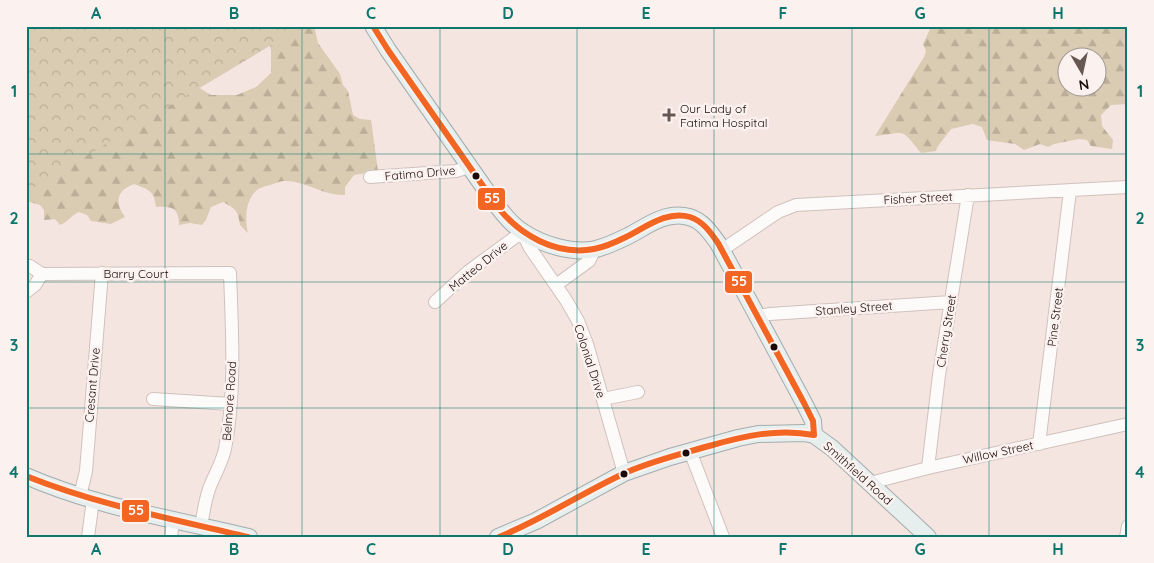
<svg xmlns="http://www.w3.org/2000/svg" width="1154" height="563" viewBox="0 0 1154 563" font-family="Quicksand,sans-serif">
	<defs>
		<pattern id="forest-firs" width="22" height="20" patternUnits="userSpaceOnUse" patternTransform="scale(1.25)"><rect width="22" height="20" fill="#d9ccb2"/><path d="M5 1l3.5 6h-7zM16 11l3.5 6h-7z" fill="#baae98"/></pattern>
		<pattern id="park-crowns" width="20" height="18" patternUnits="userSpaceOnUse" patternTransform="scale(1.25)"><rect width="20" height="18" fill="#d9ccb2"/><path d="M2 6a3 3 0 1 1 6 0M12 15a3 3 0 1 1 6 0" fill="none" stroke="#baae98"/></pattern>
	</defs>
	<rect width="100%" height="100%" fill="#f4e5e0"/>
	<path fill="url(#forest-firs)" fill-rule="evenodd" d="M258 26H314L318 43 340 74 343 85 348 91 353 115 360 119 371 120 378 171 354 175 345 187V195C324 196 304 180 284 181 281 181 276 183 273 184 267 186 259 187 255 192 245 202 245 220 248 233L240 225C238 210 236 209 223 202L211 207 206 220 202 225 190 223 179 225C179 208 172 206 156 207 154 190 149 190 134 184 117 190 114 202 125 217L111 224 91 221 87 215 79 212C70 216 68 222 60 225L55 219 44 220V210L40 205 26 201V60L198 87 211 95H237L256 87 271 73V49Z
		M934 26H1128V104L1111 105 1101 115 1102 126 1113 140 1112 149 1091 146 1087 140 1079 139 1054 144 1048 147 1040 144 1024 150 1015 144 987 140 982 127 973 124 951 129 938 146 936 151 921 153C900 126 906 133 875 136L924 57 926 51 923 44 930 29ZM1066 58H1096V88H1066Z"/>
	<path fill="url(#park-crowns)" d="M26 26H303L26 192Z"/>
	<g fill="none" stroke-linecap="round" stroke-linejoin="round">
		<g stroke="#d0c1bd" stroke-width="14">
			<path id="minor" d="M370 177 456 171 469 167
				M722 250 778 212 796 205 1128 187
				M26 265 30 266 42 274 230 273C232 331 236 392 225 449 222 462 216 472 211 484 205 497 204 512 201 525
				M556 285 589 261 595 249
				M26 292 35 285 42 274
				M435 302 469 271 522 232 530 248 566 300 578 321 587 344 624 473
				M757 316 770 314 951 302
				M153 399 230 404
				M603 399 638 392
				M1039 444 1070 191
				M690 451 723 537
				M928 468 939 375 968 195
				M870 483 928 468 1128 424
				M80 496 86 471 102 273
				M88 537 93 500
				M171 537 173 520
				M1126 537 1128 526"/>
		</g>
		<g stroke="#a5acad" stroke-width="18">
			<path id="major" d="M373 26 388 50 490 196C499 209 510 224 523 232 543 245 573 254 596 249 607 246 618 241 628 236 646 227 662 213 684 216 701 218 709 231 718 243L804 403 813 421 814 435
				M26 476C97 507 174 519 249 537
				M498 537 536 521 624 473 670 457 738 438 758 434 804 433 814 435 832 448 928 537"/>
		</g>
		<use href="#minor" stroke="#fdfbfa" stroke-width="12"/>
		<use href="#major" stroke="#e6eeee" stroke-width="16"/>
		<g stroke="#fbf2ef" stroke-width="10">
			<path id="bus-1" d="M373 26 388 50 497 206C519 235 556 256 594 249 605 247 616 242 626 237 646 227 667 210 690 217 703 221 711 233 718 243L804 403 813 421 814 435
				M26 476C98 505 173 519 248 537
				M499 537C543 519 582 493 625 473 652 461 681 454 709 446 744 436 778 428 814 435"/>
		</g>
		<use href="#bus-1" stroke="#f26522" stroke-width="6"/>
	</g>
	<path fill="none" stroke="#0f766e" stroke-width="1" stroke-opacity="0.55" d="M165 26V537M302 26V537M440 26V537M577 26V537M714 26V537M852 26V537M989 26V537M26 154H1128M26 282H1128M26 408H1128"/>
	<path fill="#665753" stroke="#fbf2ef" stroke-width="2" d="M666.5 107.5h5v5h5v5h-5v5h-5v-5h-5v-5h5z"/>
	<g fill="#1a0b07" stroke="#fbf2ef" stroke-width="2">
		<circle cx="476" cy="176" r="4.5"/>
		<circle cx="774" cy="347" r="4.5"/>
		<circle cx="686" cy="453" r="4.5"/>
		<circle cx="624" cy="474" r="4.5"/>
	</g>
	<g text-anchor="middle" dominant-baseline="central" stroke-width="5" stroke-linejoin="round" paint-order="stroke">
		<g font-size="12" fill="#1a0b07" stroke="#fbf2ef" text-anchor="start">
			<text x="680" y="108">Our Lady of<tspan x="680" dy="14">Fatima Hospital</tspan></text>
		</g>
		<g font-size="12" fill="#1a0b07" stroke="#fbf2ef">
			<text transform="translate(420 173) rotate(-5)">Fatima Drive</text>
			<text transform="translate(918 198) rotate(-3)">Fisher Street</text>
			<text transform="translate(478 266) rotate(-39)">Matteo Drive</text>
			<text x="136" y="273">Barry Court</text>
			<text transform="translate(854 308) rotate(-4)">Stanley Street</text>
			<text transform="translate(1055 317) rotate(-83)">Pine Street</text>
			<text transform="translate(946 331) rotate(-81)">Cherry Street</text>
			<text transform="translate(590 361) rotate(72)">Colonial Drive</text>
			<text transform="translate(92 385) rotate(-85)">Cresant Drive</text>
			<text transform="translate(229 401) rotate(-86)">Belmore Road</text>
			<text transform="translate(998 452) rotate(-12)">Willow Street</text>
			<text transform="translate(858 473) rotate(42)">Smithfield Road</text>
		</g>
	</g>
	<g stroke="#fbf2ef" stroke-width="2">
		<rect x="477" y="187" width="29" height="24" rx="5" fill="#f26522"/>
		<rect x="724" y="270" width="29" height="24" rx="5" fill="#f26522"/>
		<rect x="121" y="499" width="29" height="24" rx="5" fill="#f26522"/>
	</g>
	<g font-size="14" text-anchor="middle" font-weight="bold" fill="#fff">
		<text x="492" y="203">55</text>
		<text x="739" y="286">55</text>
		<text x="136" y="515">55</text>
	</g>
	<rect width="1154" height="563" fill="none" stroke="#fbf2ef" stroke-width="55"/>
	<g transform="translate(1082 72) rotate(171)"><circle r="24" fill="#fbf2ef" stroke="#a19692"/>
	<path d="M0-4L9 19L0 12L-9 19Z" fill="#665753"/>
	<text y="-8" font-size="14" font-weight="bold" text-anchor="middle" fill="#1a0b07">N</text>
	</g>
	<rect x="28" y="28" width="1098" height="508" fill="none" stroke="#0f766e" stroke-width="2"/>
	<g font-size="16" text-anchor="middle" font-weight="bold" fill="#0f766e">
		<text x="96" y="19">A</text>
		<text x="234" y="19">B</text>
		<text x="371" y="19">C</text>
		<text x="508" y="19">D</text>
		<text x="646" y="19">E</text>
		<text x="783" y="19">F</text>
		<text x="920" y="19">G</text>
		<text x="1058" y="19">H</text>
		<text x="14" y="97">1</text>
		<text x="1140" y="97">1</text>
		<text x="14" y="224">2</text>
		<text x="1140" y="224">2</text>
		<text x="14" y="351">3</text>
		<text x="1140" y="351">3</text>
		<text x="14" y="478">4</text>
		<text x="1140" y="478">4</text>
		<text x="96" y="555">A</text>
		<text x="234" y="555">B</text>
		<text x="371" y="555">C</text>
		<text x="508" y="555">D</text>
		<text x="646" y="555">E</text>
		<text x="783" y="555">F</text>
		<text x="920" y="555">G</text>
		<text x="1058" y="555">H</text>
	</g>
</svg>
